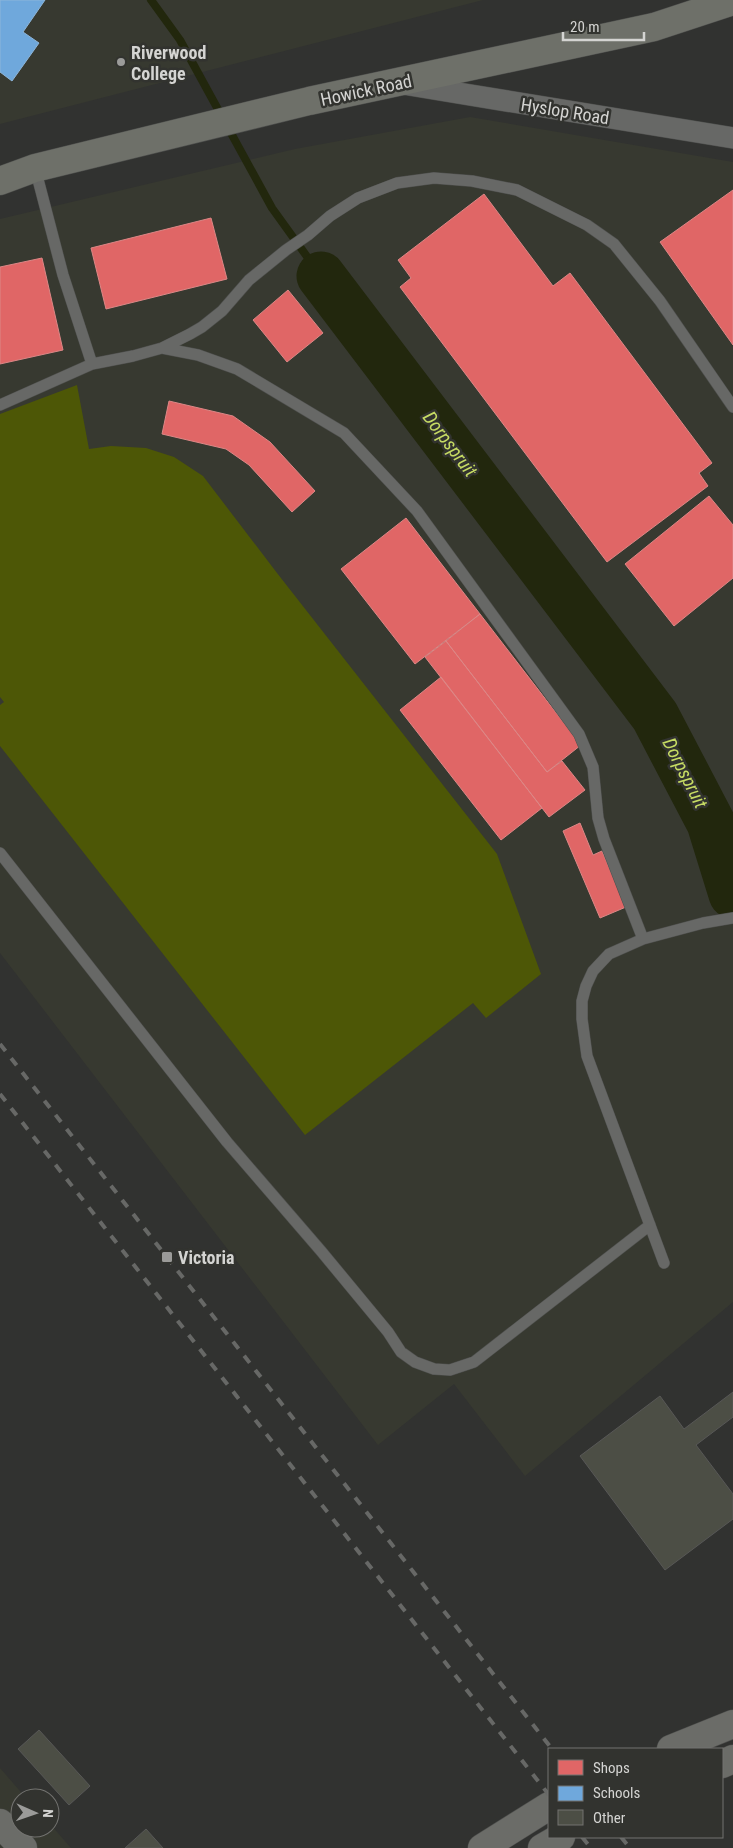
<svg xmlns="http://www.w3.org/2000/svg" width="733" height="1848" viewBox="0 0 733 1848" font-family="'Roboto Condensed',sans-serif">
	<rect width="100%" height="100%" fill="#313230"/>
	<path fill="#373930" d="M0 0H483L0 124Z
		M470 117 733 162V1302L525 1476 454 1384 378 1445 0 953V219L295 149Z
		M0 1768 26 1798H20V1828H50V1824L71 1848H0Z"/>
	<path fill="#4d5706" d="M77 385 89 449 111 446 146 448 174 457 203 476 277 573 497 854 541 974 486 1018 473 1003 305 1135 0 746V705L4 702 0 697V414Z"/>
	<path fill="#e06666" stroke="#dc8786" d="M733 190V345L660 242Z
		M484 194 553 286 570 273 712 463 699 473 708 486 607 562 400 287 411 278 398 260Z
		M211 218 227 279 106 309 91 248Z
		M42 258 63 350 0 364V267Z
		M288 290 323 333 287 362 253 320Z
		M169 401 233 416 270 442 315 491 292 512 249 465 226 449 162 434Z
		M709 496 733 525V578L674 626 625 564Z
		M406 518 480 614 415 664 341 569Z
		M480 614 581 745 547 772 446 641Z
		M446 641 547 772 562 761 585 790 549 817 425 657Z
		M441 677 542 808 501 840 400 710Z
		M580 823 593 855 602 851 626 907 600 918 563 831Z"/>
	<path fill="#6fa8dc" stroke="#8db5d9" d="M0 0H45L23 32 39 43 12 81 0 72Z"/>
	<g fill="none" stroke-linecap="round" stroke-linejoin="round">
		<path stroke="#22270d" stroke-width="8" d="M151 0 180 40 272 208 321 276"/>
		<path stroke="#22270d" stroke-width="49" d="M321 276 655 716 711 823 733 894"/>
	</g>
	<path fill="#4c4e45" stroke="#585857" d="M733 1392V1417L696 1445 733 1494V1519L665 1570 580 1456 660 1396 684 1429Z
		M39 1730 90 1786 69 1805 18 1749Z
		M146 1829 163 1848H125Z"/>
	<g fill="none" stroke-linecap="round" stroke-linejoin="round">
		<g stroke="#4e4f4d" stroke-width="12">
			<path id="lane" d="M35 168 63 275 92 364
				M162 348 198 355 237 369 344 433 417 511 579 734 593 767 598 818 604 839 643 939
				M0 405 92 364 133 356 162 348 190 334 202 327 222 311 249 280 286 250 308 235 330 216 358 198 397 183 434 178 472 181 517 190 587 225 614 244 660 301 733 407
				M0 853 227 1142 321 1251 388 1332 401 1352 415 1362 434 1369 450 1370 474 1362 650 1225
				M664 1263 587 1056 582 1019V1001L586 986 593 971 609 954 643 939 703 923 733 918"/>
		</g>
		<g stroke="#4e4f4d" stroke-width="22">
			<path id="street" d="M403 84 733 138"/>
		</g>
		<g stroke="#4e4f4d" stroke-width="29">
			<path id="secondary" d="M671 1749 733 1724
				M722 1764 733 1759
				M0 1823 23 1848
				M482 1848 549 1806
				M542 1848 561 1837"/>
		</g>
		<g stroke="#4e4f4d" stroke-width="29">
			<path id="primary" d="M0 181 35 168 309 101 654 27 733 1"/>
		</g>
		<use href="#lane" stroke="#676866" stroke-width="11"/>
		<use href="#street" stroke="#676866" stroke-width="21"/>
		<use href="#secondary" stroke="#6b6c68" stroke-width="28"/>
		<use href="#primary" stroke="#6e7069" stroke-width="28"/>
		<path stroke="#676866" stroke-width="4" stroke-dasharray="9 9" stroke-linecap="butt" d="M0 1044 552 1749
			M0 1094 549 1795
			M582 1837 591 1848
			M621 1837 630 1848"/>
	</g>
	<g fill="#9b9b99" stroke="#32332f" stroke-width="2">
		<circle cx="121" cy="62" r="5"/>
		<rect x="161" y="1251" width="12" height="12" rx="2.5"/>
	</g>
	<g text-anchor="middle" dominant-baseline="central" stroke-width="5" stroke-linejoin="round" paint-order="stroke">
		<g font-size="18" font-weight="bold" fill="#d4d4d2" stroke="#32332f" text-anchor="start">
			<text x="131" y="52">Riverwood<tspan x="131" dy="21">College</tspan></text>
			<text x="178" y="1257">Victoria</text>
		</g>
		<g font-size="18" fill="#d4d4d2" stroke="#32332f">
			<text transform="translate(366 90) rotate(-12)">Howick Road</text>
			<text transform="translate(565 111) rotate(9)">Hyslop Road</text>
		</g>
		<g font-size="19" font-style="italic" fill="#c6db63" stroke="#32332f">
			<text transform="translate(450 444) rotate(53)">Dorpspruit</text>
			<text transform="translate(685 773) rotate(63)">Dorpspruit</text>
		</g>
	</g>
	<rect x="548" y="1748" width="175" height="90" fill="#32332f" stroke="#737370"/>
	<rect x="558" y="1760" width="25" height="15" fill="#e06666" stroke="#737370"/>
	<text x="593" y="1773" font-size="15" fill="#d4d4d2">Shops</text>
	<rect x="558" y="1786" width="25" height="15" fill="#6fa8dc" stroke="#737370"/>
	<text x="593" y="1798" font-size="15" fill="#d4d4d2">Schools</text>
	<rect x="558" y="1810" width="25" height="15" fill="#4c4e45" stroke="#737370"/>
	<text x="593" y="1823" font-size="15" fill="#d4d4d2">Other</text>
	<g transform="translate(35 1813) rotate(92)"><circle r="24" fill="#32332f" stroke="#737370"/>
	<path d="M0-4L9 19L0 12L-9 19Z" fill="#9b9b99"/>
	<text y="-8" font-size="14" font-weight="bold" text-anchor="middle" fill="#d4d4d2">N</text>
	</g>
	<path d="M563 32v8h81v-8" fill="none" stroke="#d4d4d2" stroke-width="2.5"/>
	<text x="570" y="32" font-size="15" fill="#d4d4d2" stroke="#32332f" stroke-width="4" paint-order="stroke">20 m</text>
</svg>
